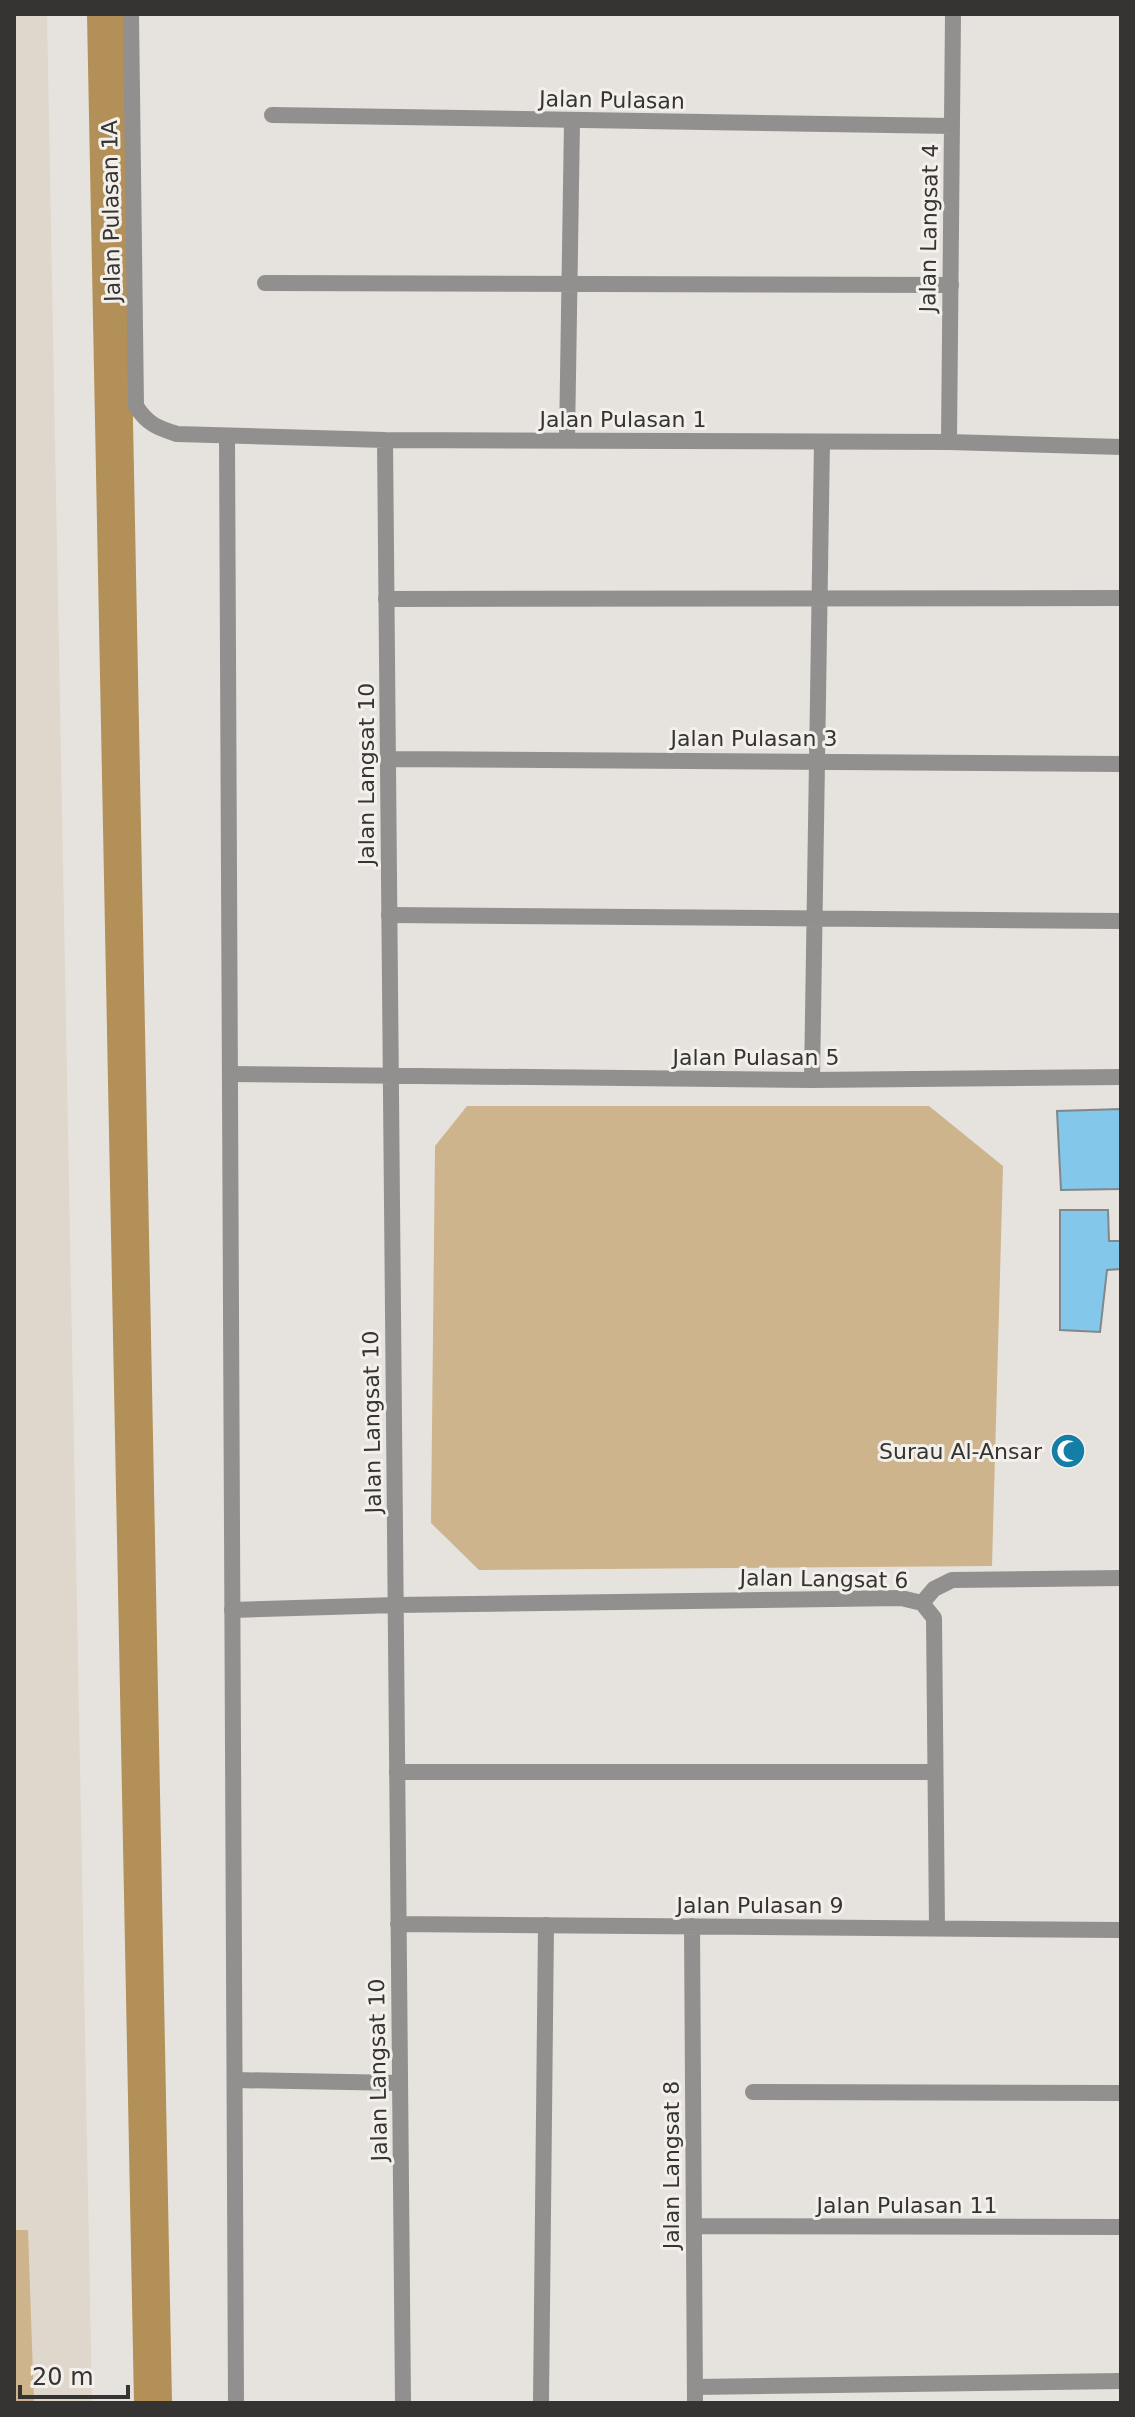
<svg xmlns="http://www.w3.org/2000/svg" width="1135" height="2417" viewBox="0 0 1135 2417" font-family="'DejaVu Sans',sans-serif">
	<rect width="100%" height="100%" fill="#e6e3de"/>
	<path fill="#dfd7cc" d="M14 14H47L92 2403H14Z"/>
	<path fill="#cdb48c" d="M467 1106H929L1003 1166 992 1566 479 1570 431 1523 435 1146Z
		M14 2230H28L34 2403H14Z"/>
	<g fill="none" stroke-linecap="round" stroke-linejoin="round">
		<path stroke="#b29057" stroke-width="38" d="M106 14 153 2403"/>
	</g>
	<path fill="#83c7ea" stroke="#82878a" stroke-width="2" d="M1121 1109V1189L1061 1190 1057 1111Z
		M1060 1210H1108L1109 1241H1121V1269L1107 1270 1100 1332 1060 1330Z"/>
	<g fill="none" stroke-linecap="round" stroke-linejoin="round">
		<path stroke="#91908e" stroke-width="16" d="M265 283 951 285
			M227 437 236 2403
			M567 440 572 122
			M386 599 1121 598
			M389 915 1121 921
			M812 1080 822 442
			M922 1603 934 1589 952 1580 1121 1578
			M397 1772H935
			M235 2080 400 2083
			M753 2092 1121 2093
			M695 2387 1121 2381
			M541 2403 546 1925"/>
		<path stroke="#91908e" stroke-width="16" d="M131 14 136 406C147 424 158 428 177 434L385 440 949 442 1121 447
			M272 115 952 126
			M385 440 403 2403
			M949 442 953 14
			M388 759 1121 764
			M230 1074 812 1080 1121 1077
			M232 1610 396 1605 901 1598 922 1603 934 1618 937 1928
			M398 1924 1121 1930
			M692 1926 695 2403
			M694 2226 1121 2227"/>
	</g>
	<defs>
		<g id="mosque-disc" transform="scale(1.8)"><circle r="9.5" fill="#147ea7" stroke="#f3f0eb"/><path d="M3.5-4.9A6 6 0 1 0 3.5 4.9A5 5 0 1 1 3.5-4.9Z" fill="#fff"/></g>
	</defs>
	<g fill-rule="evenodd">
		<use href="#mosque-disc" x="1068" y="1451"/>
	</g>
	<g text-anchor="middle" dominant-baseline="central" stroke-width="6" stroke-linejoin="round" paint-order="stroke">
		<g font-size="22" fill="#353432" stroke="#f3f0eb">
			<text transform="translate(612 100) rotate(1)">Jalan Pulasan</text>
			<text transform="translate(111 211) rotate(-91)">Jalan Pulasan 1A</text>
			<text transform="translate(929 228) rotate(-89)">Jalan Langsat 4</text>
			<text x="623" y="419">Jalan Pulasan 1</text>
			<text x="754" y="738">Jalan Pulasan 3</text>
			<text transform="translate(366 774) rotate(-90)">Jalan Langsat 10</text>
			<text x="756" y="1057">Jalan Pulasan 5</text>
			<text transform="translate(372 1422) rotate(-91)">Jalan Langsat 10</text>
			<text transform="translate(824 1579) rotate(1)">Jalan Langsat 6</text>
			<text x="760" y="1905">Jalan Pulasan 9</text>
			<text transform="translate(378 2070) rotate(-91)">Jalan Langsat 10</text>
			<text transform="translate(671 2165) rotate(-90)">Jalan Langsat 8</text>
			<text x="907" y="2205">Jalan Pulasan 11</text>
		</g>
		<g font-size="22" fill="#353432" stroke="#f3f0eb" text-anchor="end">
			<text x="1042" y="1451">Surau Al-Ansar</text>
		</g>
	</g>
	<rect width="1135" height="2417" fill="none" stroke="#353432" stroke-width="32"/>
	<path d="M20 2385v12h108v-12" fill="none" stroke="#353432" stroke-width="4"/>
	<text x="32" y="2385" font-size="24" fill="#353432" stroke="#f3f0eb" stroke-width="6" paint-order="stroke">20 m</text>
</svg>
